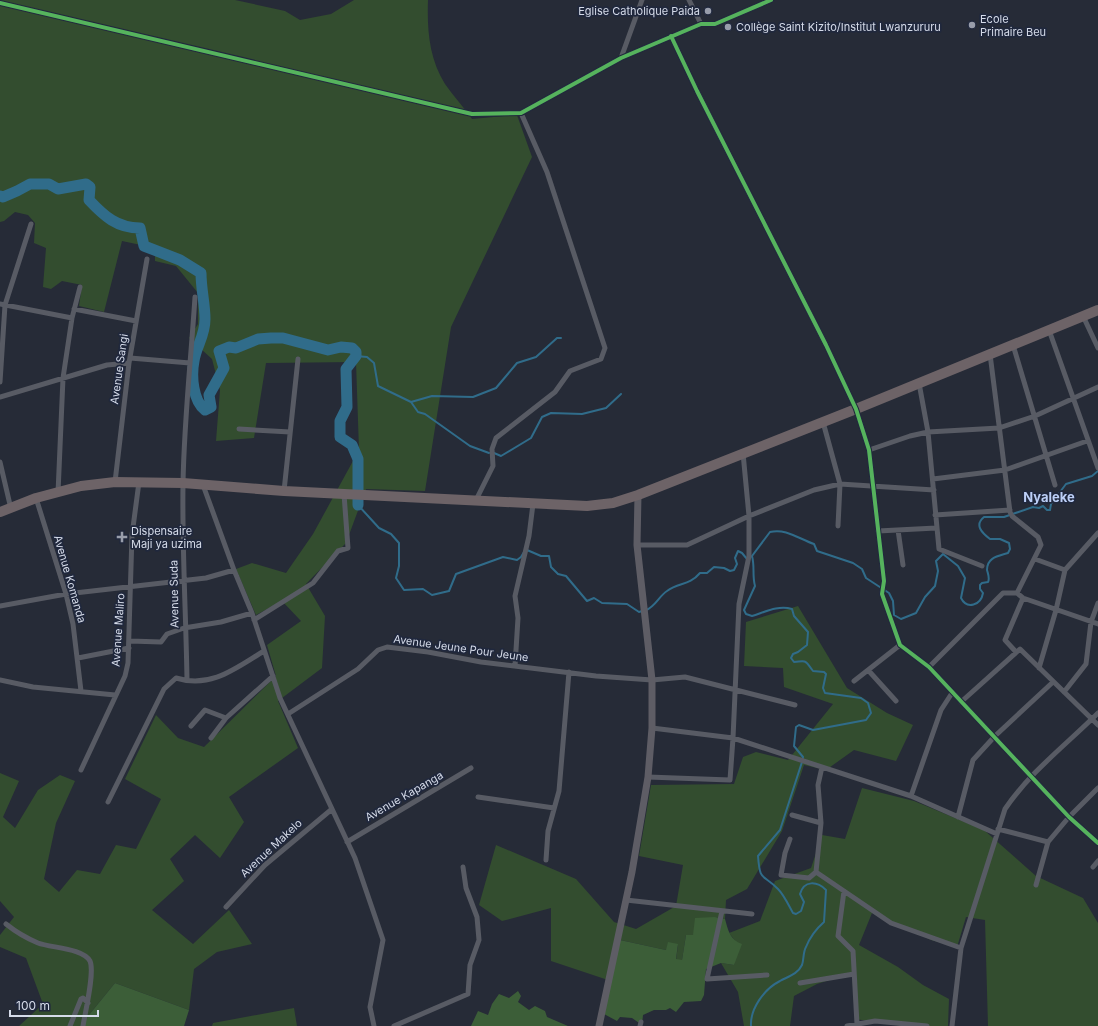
<svg xmlns="http://www.w3.org/2000/svg" width="1098" height="1026" viewBox="0 0 1098 1026" font-family="Inter,sans-serif">
	<rect width="100%" height="100%" fill="#262b37"/>
	<path fill="#334d2f" d="M0 0H235L285 11 300 20 331 14 354 0H428C427 30 429 58 445 84 453 96 464 107 472 119L517 115 532 157 451 327 425 491 366 489 346 543 306 584 325 616 322 668 278 701 298 748 229 797 244 822 220 858 195 835 170 859 184 881 152 910 193 944 229 910 252 944 217 952 194 969 189 1010 115 983 80 1026H19L43 1004 26 958 0 947V935L14 917 0 901V773L19 781 3 817 15 828 38 790 60 775 75 781 56 823 44 879 59 892 77 870 100 874 116 845 136 849 161 799 125 779 156 715 178 738 204 747 276 676 267 645 301 621 282 601 256 615 236 569 252 563 286 573 313 534 359 450 356 362 266 363 254 438 216 441 220 390 212 359 189 338 198 324V293L176 266 155 261V248L122 241 104 312 79 306 82 285 62 281 51 289 43 287 46 248 34 243 35 223 28 215 15 212 4 221 0 222Z
		M798 606 847 688 887 713 913 725 896 761 854 750 826 770 804 765 782 831 747 889 726 900 725 919 715 917 693 935H686L682 960H676L678 945 666 950 620 940 611 981 551 961V908L502 921 479 905 496 845 576 879 614 922 636 929 676 906 683 865 639 856 651 785 734 784 743 757 756 752 788 760 833 704 784 687 783 668 744 666 746 622Z
		M862 788 914 801 984 830 1036 876 1083 898 1098 923V1026H988L985 920 966 917 957 947 931 940 872 913 859 945 898 967 923 985 949 999 948 1026H903L855 1019 852 973 817 984 794 996 790 1026H744L738 992 721 963 734 965 736 942 729 933 760 921 775 881 811 868 822 835 845 839Z
		M294 1008 297 1026H212L213 1023Z"/>
	<path fill="#3c5e38" d="M715 917 725 919C728 930 730 940 742 944L734 965 721 963 706 969 704 995 701 1001 684 1002 676 1012 670 1008 666 1010H654L643 1015 642 1025 632 1018 620 1017 617 1021 604 1014 620 940 666 950 668 942 678 944 676 959 682 960 686 935H693L695 918Z
		M115 983 189 1010 184 1026H80Z
		M518 991 521 996 518 1002 529 1010 535 1006 545 1011 547 1017 568 1026H471L478 1011 488 1015 492 1004 499 994 509 998Z"/>
	<g fill="none" stroke-linecap="round" stroke-linejoin="round">
		<path stroke="#306c8a" stroke-width="2" d="M356 356 367 357 374 363 378 386 411 402 418 412 425 414 470 446 489 453
			M411 402 432 396 473 397 496 388 517 363 536 357 557 338H561
			M494 453 501 456 531 438 542 417 551 413 582 414 606 408 621 394
			M358 505 379 528 391 534 399 543V566L396 578 404 590 423 589 432 595 449 591 456 574 503 557 517 560 521 557 524 552
			M527 550 541 556H549L551 567 558 574 566 576 587 601 594 598 602 603 627 604 639 612 642 611
			M646 610C655 607 659 596 667 591 679 582 689 586 700 573H707L714 567 724 568 730 571 734 570 737 564 735 558 738 551 742 553 747 559 752 556 770 532C786 528 799 539 814 544L817 551 853 563 862 569 866 578 889 593 893 601 894 615 901 619 916 613 925 597 935 586 938 571 936 561 943 554 958 566 965 578 961 598C967 610 981 605 983 593L980 589V585L982 583 988 582C990 578 988 574 987 570 987 557 999 556 1008 553L1010 549 1009 543 1000 539H990C982 533 974 525 984 517H1004L1033 507 1039 508 1043 506 1047 510H1050L1051 504 1066 484 1092 476 1098 471
			M751 1026C750 1009 764 989 780 981 787 977 798 974 802 965 804 959 803 952 806 947 810 937 816 929 824 922L826 890C817 881 804 880 800 894L804 902 801 911 796 914 793 913C789 906 784 895 778 889 762 873 760 882 758 856L780 830 802 762 803 757 794 746 796 727 799 725 813 730 866 720 871 713 868 703 861 698 825 693 823 688 826 674 824 672 813 671C805 661 808 660 794 662L791 658 793 654 798 652 807 645 808 632 794 616 792 609C778 605 765 612 752 616L746 614 744 610 755 586C752 575 755 567 752 556"/>
		<path stroke="#306c8a" stroke-width="11" d="M0 196 3 197 17 191 30 184H49L58 189 86 184 90 187 89 200C104 216 117 228 140 228L144 246 180 260 201 273C201 289 205 304 205 319 205 337 196 346 194 361 191 376 193 401 205 410L211 407 209 395 224 368 219 351 229 347 236 348 258 339 271 338H283L328 350 341 347 352 348 356 352V356L346 369 347 407 340 421V437L352 445 358 459V505"/>
		<path stroke="#585b64" stroke-width="5" d="M689 0 701 24
			M0 3 472 114 521 113 621 58 701 24H715L771 0
			M671 36 697 91 826 345 856 409 869 450 884 581 882 594 900 645 929 667 1069 817 1098 843
			M621 58 642 0
			M0 304 72 318
			M74 309 136 321
			M1083 316 1098 348
			M1049 330 1098 468
			M1013 345 1055 485
			M990 354 1010 512 1012 516 1038 537 1041 545 1017 593 1023 598 1098 624
			M130 358 190 363
			M0 382 5 305 31 224
			M919 383 928 432 939 549 982 566
			M0 397 107 365 129 363
			M823 422 840 484 838 526
			M239 429 290 432
			M869 450 910 436 928 432 999 428 1035 416 1098 387
			M0 462 11 509
			M933 479 1005 470 1087 441
			M115 482 129 363 147 259
			M203 485 234 570 252 613 280 698 355 858 383 940 370 1007 374 1026
			M284 491 298 359
			M58 493 63 378 72 318 80 287
			M36 498 66 594 73 624 81 691
			M476 500 493 466 492 449 496 438 555 392 570 371 601 359 605 348 547 172 521 113
			M935 515 1010 510
			M898 530 903 565
			M878 531 936 528
			M637 545H687L749 516 814 490 840 484 934 490
			M1035 559 1065 570
			M0 606 66 594 206 578 234 570
			M254 620 313 583 338 551 348 548 344 494
			M130 641 161 642 167 634 184 628 221 622 252 613
			M1016 652 1005 640 1023 598
			M78 658 129 648
			M515 666 518 618 515 596 529 536 533 504
			M929 667 1003 593H1017
			M1039 668 1056 610 1065 570 1098 533
			M868 670 896 701
			M0 680 33 687 115 695
			M187 680C186 615 182 549 183 484 184 421 191 359 195 297
			M854 681 900 645
			M1064 692 1086 664 1091 622 1098 603
			M961 702 1020 649 1098 725
			M288 714 358 669 378 650 387 647 428 652 481 662 596 676 652 680 685 677 795 705
			M191 726 205 710 226 718
			M652 728 733 738 911 796 997 834
			M211 738 226 718 273 676
			M822 767 818 785 821 823 816 872 891 923 961 948
			M81 770 125 676 128 663 132 535 139 482
			M648 777 730 780 733 738 739 604 749 556V516L743 453
			M911 796 941 710 952 693
			M478 797 554 808
			M108 802 164 689 176 678C211 689 236 668 264 651
			M792 815 821 823
			M958 817 973 760 995 736 1053 682
			M998 829 1048 842
			M790 839 785 853 781 875 809 878 816 872
			M347 842 471 768
			M546 860 548 831 559 791 569 672
			M1093 867 1098 861
			M1036 885 1048 842 1069 817 1098 788
			M844 891 838 936 853 951 857 1024
			M626 900 752 914
			M226 907 265 865 332 809
			M722 911 707 979 767 975
			M6 924C16 932 26 938 38 943 51 948 83 948 90 961 95 972 85 1013 83 1026
			M800 983 854 974
			M70 1026 81 999 83 998 88 1003
			M394 1026 468 994 470 965 479 940 477 917 466 888 463 867
			M640 1026 641 1022
			M847 1026 875 1021 927 1026
			M952 1026 961 948 1005 809C1030 772 1067 744 1098 713"/>
		<path stroke="#5e5d65" stroke-width="7" d="M599 1026 632 872 648 777 652 728V680L637 545 638 495"/>
		<path stroke="#6d6367" stroke-width="10" d="M0 512 36 498 81 486 115 482 183 483 284 491 587 506 613 503 638 495 856 409 1098 310"/>
		<g stroke="#20283d" stroke-width="6">
			<path id="cycleway" d="M0 3 472 114 521 113 621 58 701 24H715L771 0
				M671 36 697 91 826 345 856 409 869 450 884 581 882 594 900 645 929 667 1069 817 1098 843"/>
		</g>
		<use href="#cycleway" stroke="#56b35d" stroke-width="4"/>
	</g>
	<g fill="#989dab" stroke="#20283d" stroke-width="1.5">
		<circle cx="708" cy="11" r="4"/>
		<circle cx="972" cy="25" r="4"/>
		<circle cx="728" cy="27" r="4"/>
		<path d="M120 531h4v4h4v4h-4v4h-4v-4h-4v-4h4z"/>
	</g>
	<g text-anchor="middle" dominant-baseline="central" stroke-width="3.5" stroke-linejoin="round" paint-order="stroke">
		<g font-size="11" fill="#d5dbe9" stroke="#20283d" text-anchor="start">
			<text x="700" y="11" text-anchor="end">Eglise Catholique Paida</text>
			<text x="980" y="19">Ecole<tspan x="980" dy="13">Primaire Beu</tspan></text>
			<text x="736" y="27">Collège Saint Kizito/Institut Lwanzururu</text>
			<text x="131" y="531">Dispensaire<tspan x="131" dy="13">Maji ya uzima</tspan></text>
		</g>
		<g font-size="11" fill="#d5dbe9" stroke="#20283d">
			<text transform="translate(119 369) rotate(-82)">Avenue Sangi</text>
			<text transform="translate(70 579) rotate(74)">Avenue Komanda</text>
			<text transform="translate(174 594) rotate(-91)">Avenue Suda</text>
			<text transform="translate(118 630) rotate(-86)">Avenue Maliro</text>
			<text transform="translate(461 648) rotate(8)">Avenue Jeune Pour Jeune</text>
			<text transform="translate(404 796) rotate(-30)">Avenue Kapanga</text>
			<text transform="translate(271 848) rotate(-43)">Avenue Makelo</text>
		</g>
		<g font-size="13" font-weight="bold" fill="#bccff7" stroke="#20283d">
			<text x="1049" y="497">Nyaleke</text>
		</g>
	</g>
	<path d="M10 1010v6h88v-6" fill="none" stroke="#d5dbe9" stroke-width="2"/>
	<text x="16" y="1010" font-size="12" fill="#d5dbe9" stroke="#20283d" stroke-width="3" paint-order="stroke">100 m</text>
</svg>
